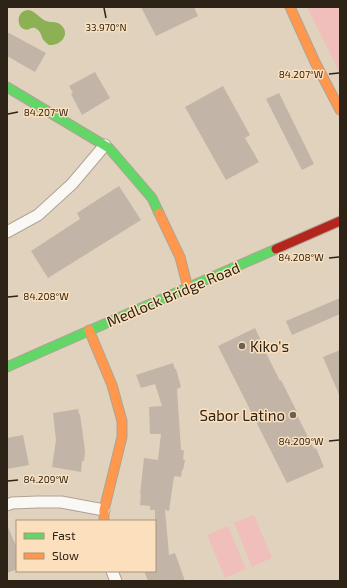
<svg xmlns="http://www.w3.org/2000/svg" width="347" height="588" viewBox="0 0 347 588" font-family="'Exo 2',sans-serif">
	<rect width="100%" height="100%" fill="#e1d2be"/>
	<path fill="#f0bfbb" d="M307 7H340V73Z
		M254 515 272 558 252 567 234 523Z
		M228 526 246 569 225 578 207 535Z"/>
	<path fill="#8cb155" d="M27 10C35 10 39 18 46 21 52 23 57 21 61 25 71 34 61 46 49 45 40 39 43 35 38 30 32 24 29 32 24 29 19 28 17 19 20 15 21 12 24 11 27 10Z"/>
	<path fill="#c2b4a6" d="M141 7H194L198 16 156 36Z
		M7 32 46 53 35 72 7 56Z
		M95 72 110 98 82 115 71 94 73 93 69 86Z
		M223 86 250 135 245 138 259 162 226 180 185 107Z
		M279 93 314 164 302 170 266 99Z
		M119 186 141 220 48 278 31 251 80 219 77 213Z
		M340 298V314L292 335 286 321Z
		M255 328 263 345H262L280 381 281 380 297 412 296 413 314 449 316 448 324 467 287 483 218 346Z
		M340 350V397L323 357Z
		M173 363 175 369H176L181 387 177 389 181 450H184L183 459 185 460 183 470H182L181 477 174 476 169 511 165 510 169 555 175 553 185 581H148L144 571H155V510H150V506L140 505 141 494H140L144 458 158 460 161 434H150L149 407 162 406 155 384 141 388 136 375Z
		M78 409 79 414H80L85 451 84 461H82L81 472 52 467 56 440 53 413Z
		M23 435 29 465 7 469V438Z
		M7 525 17 548V569L7 573Z"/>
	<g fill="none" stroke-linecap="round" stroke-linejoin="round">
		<g stroke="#afa394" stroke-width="13">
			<path id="street" d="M7 232 38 215 72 184 105 145
				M7 505 12 503 38 502H61L104 510
				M112 571 116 581"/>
		</g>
		<g stroke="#afa394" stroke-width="11">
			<path id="fast" d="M7 87 109 148 152 198 159 213
				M7 367C96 327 186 289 276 249"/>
		</g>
		<g stroke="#afa394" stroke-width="11">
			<path id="slow" d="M290 7 315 62 340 110
				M159 213 180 257 188 288
				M89 330 112 385 122 421V437L104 510V521"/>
		</g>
		<g stroke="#afa394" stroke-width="11">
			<path id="jam" d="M276 249 340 221"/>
		</g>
		<use href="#street" stroke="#faf8f5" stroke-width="11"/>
		<use href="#fast" stroke="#63d668" stroke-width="9"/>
		<use href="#slow" stroke="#ff974d" stroke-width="9"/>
		<use href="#jam" stroke="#b3261e" stroke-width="9"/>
	</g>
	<path fill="none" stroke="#2d2316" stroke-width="1.5" d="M104 8 106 18M329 74 339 73M8 114 18 112M329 258 339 257M8 297 18 296M329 441 339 440M8 481 18 480"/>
	<g fill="#6c6051" stroke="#fce0bd" stroke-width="1.5">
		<circle cx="242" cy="346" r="4"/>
		<circle cx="293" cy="415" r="4"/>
	</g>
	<g text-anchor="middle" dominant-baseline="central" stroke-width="3" stroke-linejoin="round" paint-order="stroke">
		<g font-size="15" fill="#2d2316" stroke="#fce0bd">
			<text transform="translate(173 294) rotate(-23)">Medlock Bridge Road</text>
		</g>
		<g font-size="15" fill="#2d2316" stroke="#fce0bd" text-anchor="start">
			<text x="250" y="346">Kiko's</text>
			<text x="285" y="415" text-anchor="end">Sabor Latino</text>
		</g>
	</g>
	<g font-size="10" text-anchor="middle" fill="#2d2316" stroke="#fce0bd" stroke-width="3" stroke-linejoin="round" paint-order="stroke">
		<text x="106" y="31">33.970°N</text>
		<text x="301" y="78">84.207°W</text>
		<text x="46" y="116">84.207°W</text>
		<text x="301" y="261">84.208°W</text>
		<text x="46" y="300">84.208°W</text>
		<text x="301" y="445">84.209°W</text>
		<text x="46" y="483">84.209°W</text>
	</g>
	<rect width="347" height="588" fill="none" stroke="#2d2316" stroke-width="16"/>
	<rect x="16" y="520" width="140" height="52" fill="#fce0bd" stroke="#a9947a"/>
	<rect x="24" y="533" width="20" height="6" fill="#63d668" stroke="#a9947a"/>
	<text x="52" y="540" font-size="12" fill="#2d2316">Fast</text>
	<rect x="24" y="553" width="20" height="6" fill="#ff974d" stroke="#a9947a"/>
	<text x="52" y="560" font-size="12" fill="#2d2316">Slow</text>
</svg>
